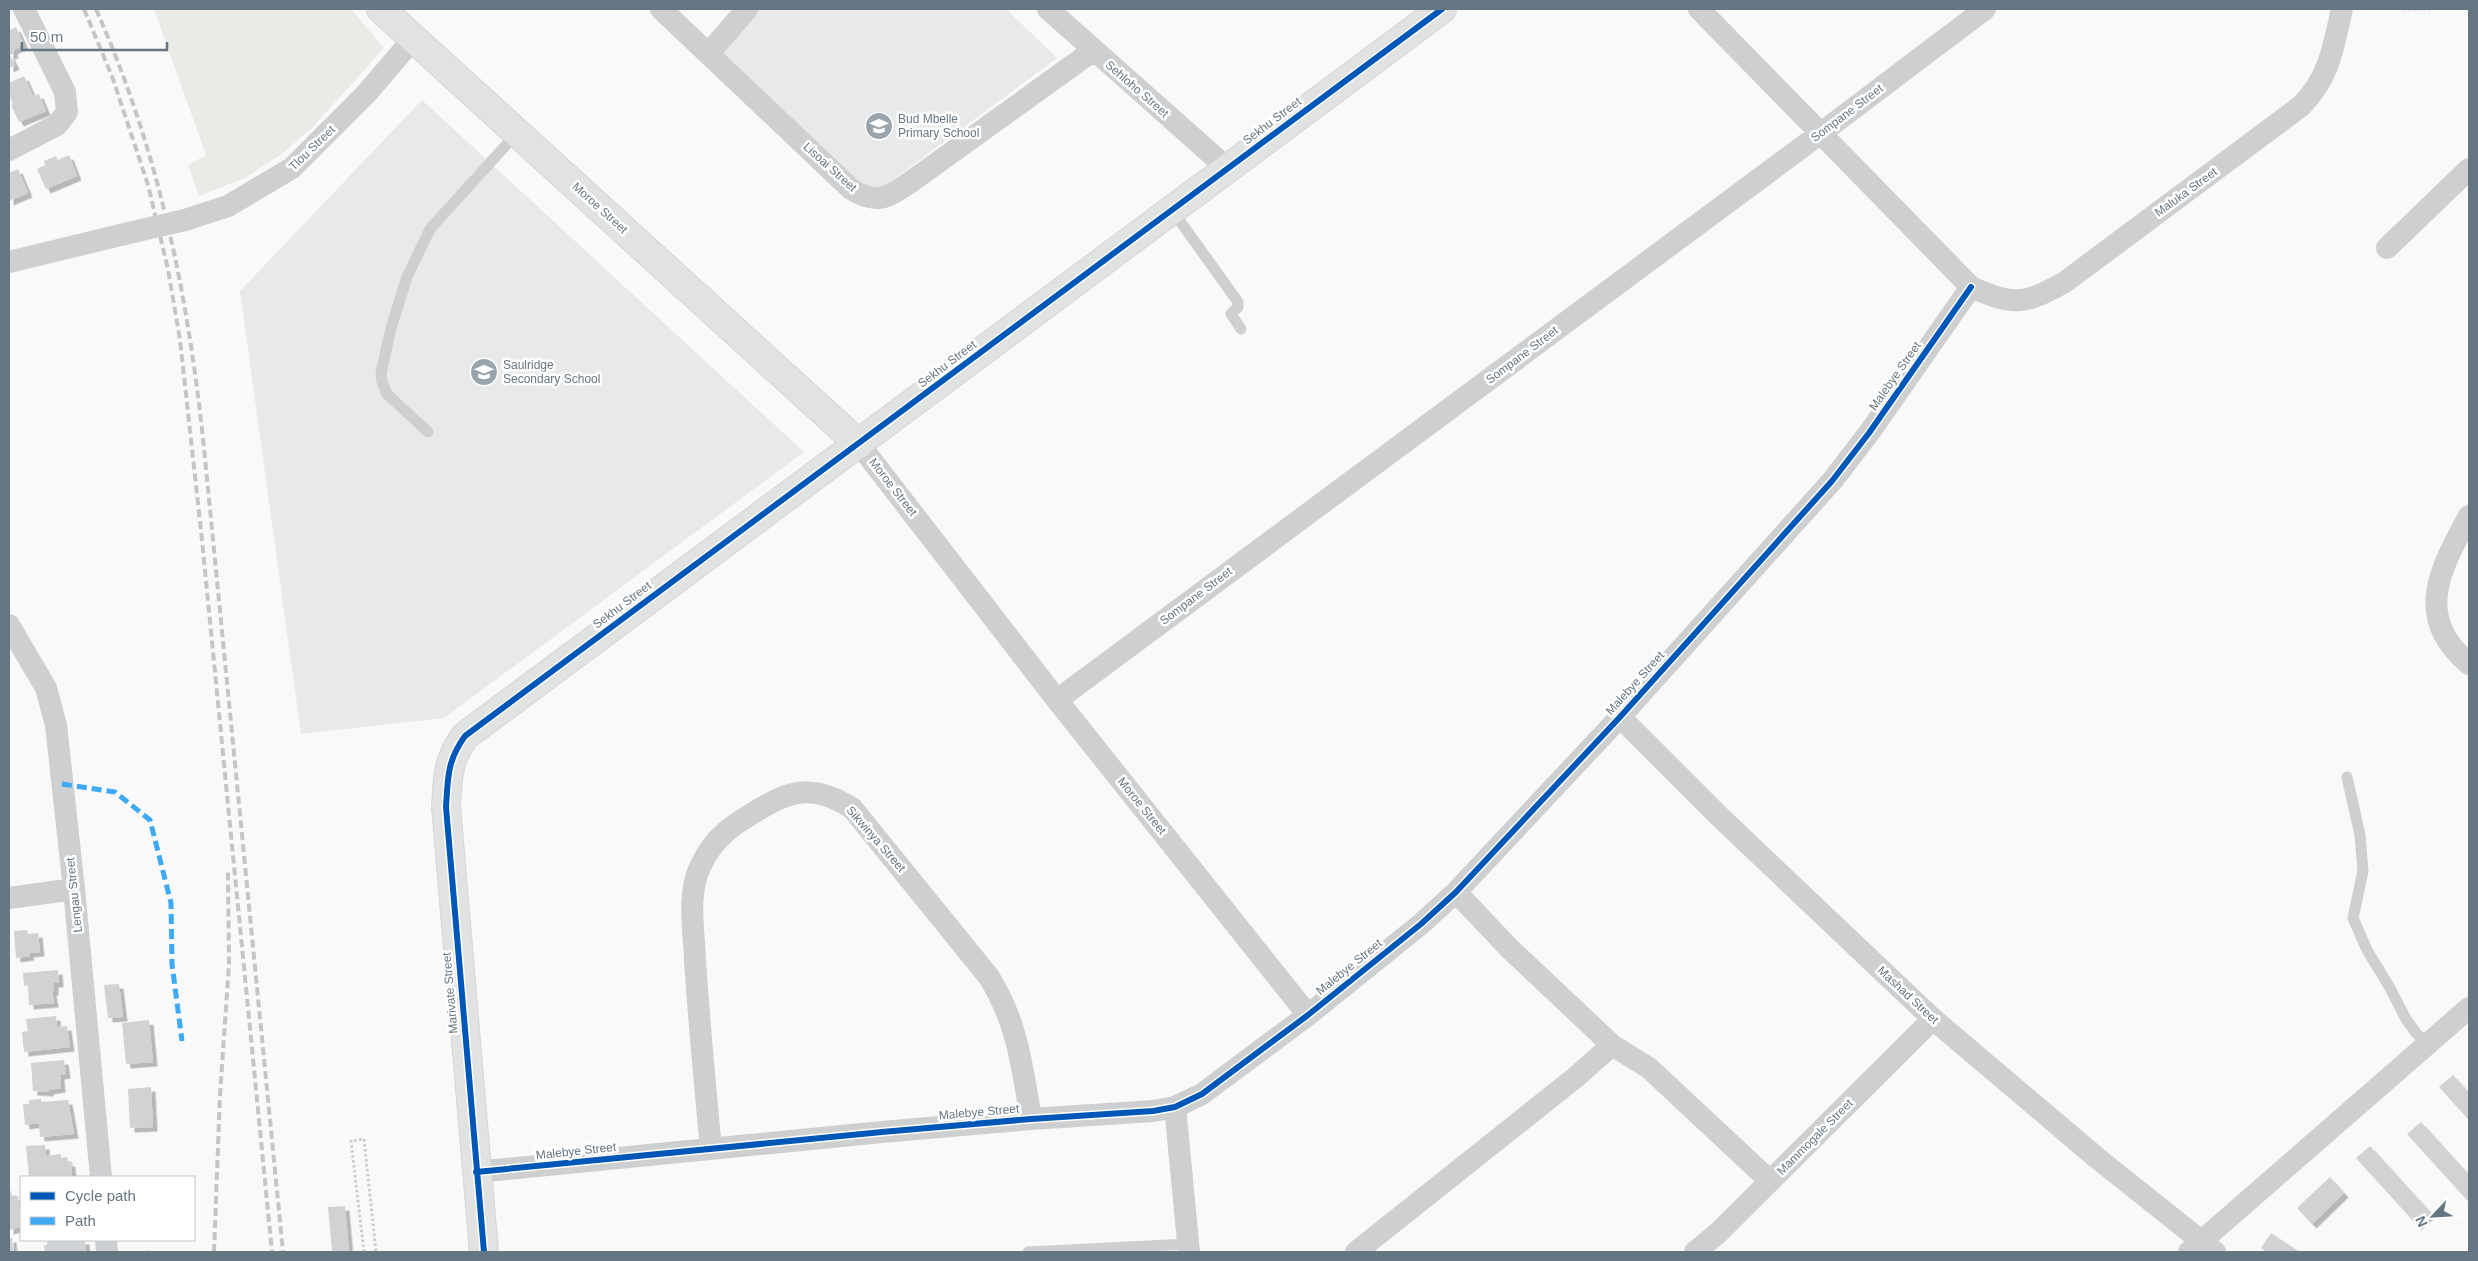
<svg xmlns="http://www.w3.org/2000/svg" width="2478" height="1261" viewBox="0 0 2478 1261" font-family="Arial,sans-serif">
	<defs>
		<filter id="shadow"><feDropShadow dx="4.5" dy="4.5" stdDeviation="0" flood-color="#0004"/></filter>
	</defs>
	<rect width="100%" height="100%" fill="#f9f9f9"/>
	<path fill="#e8e9e9" d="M755 9H1006L1057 58 882 188H863L724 64 723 44Z
		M422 100 804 452 444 718 301 734 240 291Z"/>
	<path fill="#e8ebe6" d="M154 9H351L384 48 313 127 283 153 245 178 199 196 188 165 206 155Z"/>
	<path fill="#d0d2d3" filter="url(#shadow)" d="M16 27 24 45 13 50 14 54 10 55 15 65 9 68V31Z
		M24 76 33 96 39 94 46 111 19 122 11 105 13 104 9 94V83Z
		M69 155 77 176 46 189 37 169 45 165 44 161 56 156 58 160Z
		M18 169 28 193 9 201V173Z
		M27 930 28 934 38 933 40 952 29 953 30 956 16 958 14 931Z
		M58 970 59 983H54V991H52L54 1003 29 1005 28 985 24 986 23 973Z
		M119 984 123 1017 108 1018 104 985Z
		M56 1016 57 1027 67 1026 70 1047 24 1052 22 1032 28 1031 26 1019Z
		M149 1020 153 1062 126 1064 122 1023Z
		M64 1060 66 1074 60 1075 61 1088 49 1090V1092L33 1091 31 1063Z
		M2453 1075 2469 1093V1120L2439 1087Z
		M151 1087 153 1127 130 1128 128 1089Z
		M41 1099V1102L68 1100 74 1134 40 1137 39 1123 25 1125 23 1104H29V1100Z
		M2421 1122 2469 1175 2468 1201 2407 1134Z
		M45 1145 46 1156 61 1154V1158L67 1157 68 1162H71L72 1177H29L26 1146Z
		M2370 1146 2431 1213 2417 1225 2356 1158Z
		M2330 1177 2344 1193 2312 1224 2297 1208Z
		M9 1191H11L12 1196H18L21 1227 9 1230Z
		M345 1206 349 1252H332L328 1207Z
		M2271 1233 2300 1252H2267L2261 1248Z
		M9 1238H12L13 1252H9Z
		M47 1240H85L86 1252H45L44 1245H47Z"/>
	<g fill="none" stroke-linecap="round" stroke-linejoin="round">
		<g stroke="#d5d6d7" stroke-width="30">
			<path id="secondary" d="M381 9 859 444
				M484 1252 446 807C448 777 447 761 465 736L1442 9"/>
		</g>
		<path stroke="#cbcccd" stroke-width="3" stroke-dasharray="2.5 2.5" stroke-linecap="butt" d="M2403 9H2430
			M147 1252H153
			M364 1252 351 1141 364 1139 376 1252"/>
		<path stroke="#cecfd0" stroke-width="11" d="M1172 210 1238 302V307L1231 314 1241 329
			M428 432 387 394 382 382 381 373 391 328 407 277 430 229 517 133
			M2347 777 2360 835 2363 871 2353 918 2367 950 2390 988 2406 1019 2416 1033 2428 1044
			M1028 1252 1188 1244"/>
		<path stroke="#cecfd0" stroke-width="22" d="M661 9 851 189C878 206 888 197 912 181L1094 50
			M1048 9 1227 168
			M1699 9 1971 287C2014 306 2024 305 2065 282L2301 106C2330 77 2333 47 2342 9
			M709 53 747 9
			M9 150 57 125 67 112 65 92 24 9
			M185 220 228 206 292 168 366 94 413 39
			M2387 248 2469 169
			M9 262 133 232
			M859 444 1057 700 1308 1015
			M2469 516C2440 569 2413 617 2469 664
			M9 625 46 688 56 725 74 889 101 1177
			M1057 700 1821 133 1985 9
			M1620 717 1721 818 1933 1019 2097 1158 2215 1252
			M1456 892 1509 948 1612 1045 1649 1068 1770 1181
			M9 898 74 889
			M1175 1107 1189 1252
			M711 1149C705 1086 699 1023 695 960 694 930 687 895 700 867 714 835 736 823 765 806 797 787 820 788 852 808L989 977C1018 1024 1022 1066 1031 1119
			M476 1172 882 1132 1031 1119 1153 1111 1175 1107 1202 1094 1308 1015 1421 924 1456 892 1620 717 1832 481 1869 433 1971 287
			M106 1240 107 1252
			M1356 1252 1576 1077 1612 1045
			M1695 1252 1718 1233 1933 1019
			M2189 1252 2469 1008"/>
		<use href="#secondary" stroke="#e1e2e2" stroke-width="28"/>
		<path stroke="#c3c5c6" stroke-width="4" stroke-dasharray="8 4" stroke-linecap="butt" d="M84 9 113 79 148 185 168 269 180 340 202 540 272 1252
			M96 9C159 152 188 294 204 448L283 1252
			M214 1252 220 1095 229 964 228 872"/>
		<path stroke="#cecfd0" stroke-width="22" d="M133 232 185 220"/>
		<path stroke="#3fa9f5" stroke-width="5" stroke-dasharray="10 5" stroke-linecap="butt" d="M62 784 115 792 150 820 171 903 172 964 182 1041"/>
		<g stroke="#fff" stroke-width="9">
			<path id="cycleway" d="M476 1172 882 1132 1031 1119 1153 1111 1175 1107 1202 1094 1308 1015 1421 924 1456 892 1620 717 1832 481 1869 433 1971 287
				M484 1252 446 807C448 777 447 761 465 736L1442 9"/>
		</g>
		<use href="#cycleway" stroke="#0057b8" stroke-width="6"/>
	</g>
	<defs>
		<g id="school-disc" transform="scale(1.4375)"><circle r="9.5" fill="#99a4ac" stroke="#fff"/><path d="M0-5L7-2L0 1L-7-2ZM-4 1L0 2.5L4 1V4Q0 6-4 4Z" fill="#fff"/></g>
	</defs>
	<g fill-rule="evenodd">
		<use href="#school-disc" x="879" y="126"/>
		<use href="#school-disc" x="484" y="372"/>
	</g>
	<g text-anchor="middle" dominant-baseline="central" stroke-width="5" stroke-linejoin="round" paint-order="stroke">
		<g font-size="12" fill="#657683" stroke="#fff">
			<text transform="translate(1137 89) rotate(41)">Sehloho Street</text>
			<text transform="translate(1847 113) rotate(-37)">Sompane Street</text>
			<text transform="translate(1272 121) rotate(-37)">Sekhu Street</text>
			<text transform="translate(312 148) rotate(-44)">Tlou Street</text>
			<text transform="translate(830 167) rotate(42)">Lisoai Street</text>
			<text transform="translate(2186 192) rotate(-36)">Maluka Street</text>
			<text transform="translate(600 208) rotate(42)">Moroe Street</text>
			<text transform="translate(1522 355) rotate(-37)">Sompane Street</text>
			<text transform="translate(947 364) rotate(-37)">Sekhu Street</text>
			<text transform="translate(1895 376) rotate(-55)">Malebye Street</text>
			<text transform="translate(893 487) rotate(52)">Moroe Street</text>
			<text transform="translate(1196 596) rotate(-37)">Sompane Street</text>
			<text transform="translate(622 605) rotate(-37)">Sekhu Street</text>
			<text transform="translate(1635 683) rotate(-48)">Malebye Street</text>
			<text transform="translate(1142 806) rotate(51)">Moroe Street</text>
			<text transform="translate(876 839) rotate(49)">Sikwinya Street</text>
			<text transform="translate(74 895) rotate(-96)">Lengau Street</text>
			<text transform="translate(1349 967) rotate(-39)">Malebye Street</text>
			<text transform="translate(450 993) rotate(-95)">Marivate Street</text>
			<text transform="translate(1908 995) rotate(43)">Mashad Street</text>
			<text transform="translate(979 1112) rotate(-5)">Malebye Street</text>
			<text transform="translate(1815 1137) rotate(-45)">Mammogale Street</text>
			<text transform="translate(576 1151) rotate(-6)">Malebye Street</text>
		</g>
		<g font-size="12" fill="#657683" stroke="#fff" text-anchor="start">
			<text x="898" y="119">Bud Mbelle<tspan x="898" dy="14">Primary School</tspan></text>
			<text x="503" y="365">Saulridge<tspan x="503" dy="14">Secondary School</tspan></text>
		</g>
	</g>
	<rect width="2478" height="1261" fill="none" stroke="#657683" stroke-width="20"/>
	<rect x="20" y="1176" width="175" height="65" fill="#ffffff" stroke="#c1c8cd"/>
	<rect x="30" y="1192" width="25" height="8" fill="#0057b8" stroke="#c1c8cd"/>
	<text x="65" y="1201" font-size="15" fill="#657683">Cycle path</text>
	<rect x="30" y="1217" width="25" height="8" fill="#3fa9f5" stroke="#c1c8cd"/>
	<text x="65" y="1226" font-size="15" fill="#657683">Path</text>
	<g transform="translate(2433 1216) rotate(245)" stroke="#ffffff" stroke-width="4" paint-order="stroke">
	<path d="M0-4L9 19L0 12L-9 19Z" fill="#657683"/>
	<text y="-8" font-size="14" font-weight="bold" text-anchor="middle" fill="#657683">N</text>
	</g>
	<path d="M22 42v8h145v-8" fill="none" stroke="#657683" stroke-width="2.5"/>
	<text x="30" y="42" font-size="15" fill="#657683" stroke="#ffffff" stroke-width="4" paint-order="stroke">50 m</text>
</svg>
